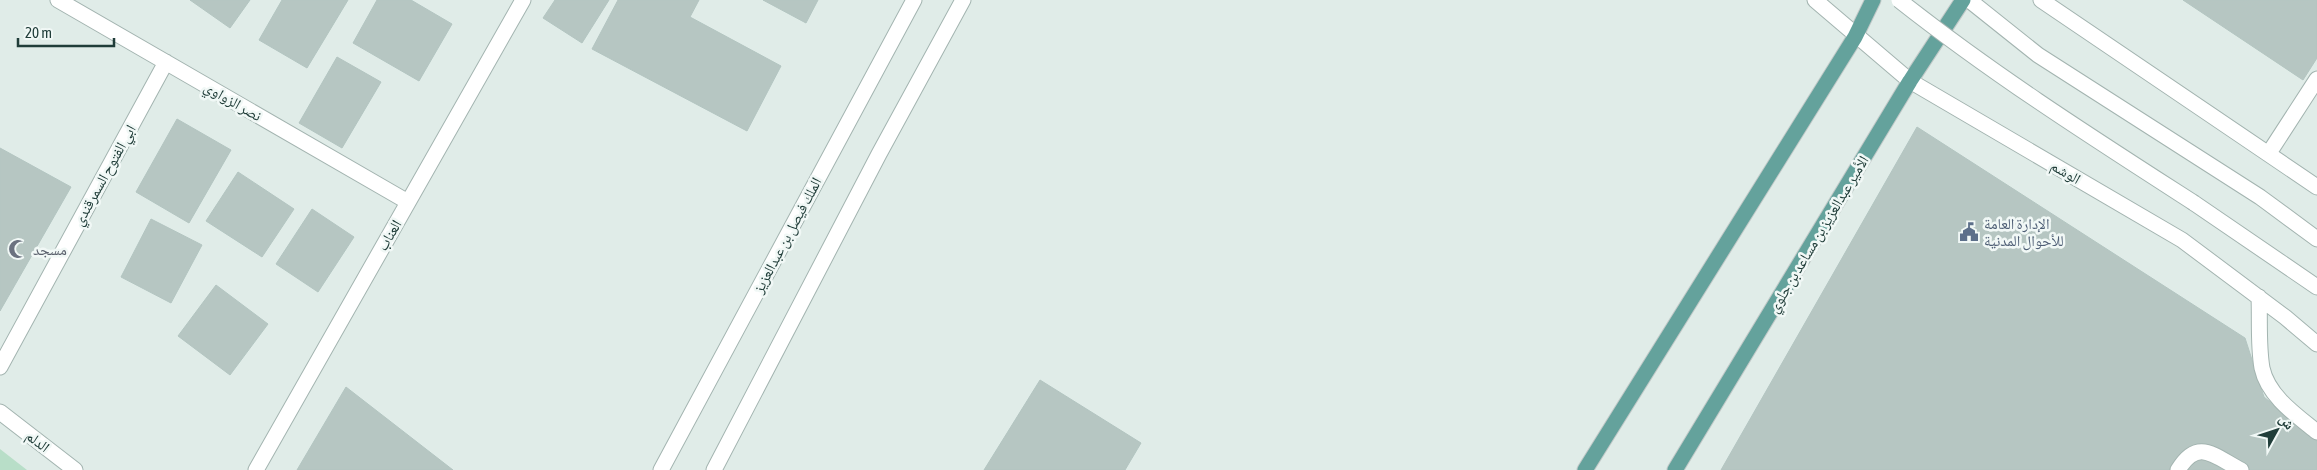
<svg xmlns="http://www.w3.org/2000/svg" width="2317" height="470" viewBox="0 0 2317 470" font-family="'Asap Condensed','Noto Naskh Arabic',sans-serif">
	<rect width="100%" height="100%" fill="#e0ece8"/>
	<path fill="#b8dec8" d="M0 449 27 470H0Z"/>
	<path fill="#b6c6c2" stroke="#b3c5c1" d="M190 0H250L230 28Z
		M282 0H348L307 68 259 40Z
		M377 0H411L452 24 419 81 353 43Z
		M555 0H609L582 43 543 18Z
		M618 0H699L690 17 781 66 747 131 592 49Z
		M763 0H818L806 23Z
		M2183 0H2317V58L2303 80Z
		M337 57 381 82 342 148 299 123Z
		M177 119 231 150 189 223 136 192Z
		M1917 127 2245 338 2264 397 2317 440V470H1721Z
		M0 148 71 187 0 311Z
		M238 172 294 209 262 257 206 221Z
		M312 209 354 237 318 292 276 264Z
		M151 219 202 245 171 303 121 277Z
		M216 285 268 324 230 375 178 336Z
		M1040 380 1141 443 1125 470H984Z
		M346 387 453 470H297Z"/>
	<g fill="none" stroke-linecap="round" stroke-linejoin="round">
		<g stroke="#a3b4b0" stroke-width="17">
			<path id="minor" d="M58 0 408 202
				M1815 0 1910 81 2182 240 2285 317 2317 344
				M1969 0 2038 55 2260 197 2317 239
				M2041 0 2317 187
				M2269 153 2317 79
				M2194 203 2317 287
				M2259 297C2260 320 2258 345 2262 368 2268 396 2296 415 2317 432
				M0 367 166 62
				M0 412 75 470
				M256 470 523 0
				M661 470 914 0
				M714 470 879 154 963 0
				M2178 470C2198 437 2214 456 2241 470"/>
		</g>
		<g stroke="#c1c9c8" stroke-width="17">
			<path id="major" d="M1585 470 1855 37 1873 0
				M1675 470 1910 81 1963 0"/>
		</g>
		<use href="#minor" stroke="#fff" stroke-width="15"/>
		<use href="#major" stroke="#64a29c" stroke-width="15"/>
		<g stroke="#a3b4b0" stroke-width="17" stroke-linecap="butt">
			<path id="minor-bridge" d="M1899 0C1994 75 2093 138 2194 203"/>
		</g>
		<use href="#minor-bridge" stroke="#fff" stroke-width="15"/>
	</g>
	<defs>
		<g id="civic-bare" transform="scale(1.5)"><path d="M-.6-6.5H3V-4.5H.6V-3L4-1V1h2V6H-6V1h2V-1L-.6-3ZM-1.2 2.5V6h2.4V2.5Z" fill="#5c6f8a" stroke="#f1f8f6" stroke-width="2.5" paint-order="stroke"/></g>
		<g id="mosque-bare" transform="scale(1.5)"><path d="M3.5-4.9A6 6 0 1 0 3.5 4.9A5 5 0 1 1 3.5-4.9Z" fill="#6b7280" stroke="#f1f8f6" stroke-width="2.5" paint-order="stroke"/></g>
	</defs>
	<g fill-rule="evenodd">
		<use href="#civic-bare" x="1969" y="232"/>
		<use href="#mosque-bare" x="18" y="249"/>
	</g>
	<g text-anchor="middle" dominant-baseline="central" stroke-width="5" stroke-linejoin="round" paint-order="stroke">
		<g font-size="15" fill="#203d39" stroke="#f1f8f6">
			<text transform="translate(233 101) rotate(30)">نصر الزواوي</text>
			<text transform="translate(2066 172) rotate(30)">الوشم</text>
			<text transform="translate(104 175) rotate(-61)">ابي الفتوح السمرقندي</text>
			<text transform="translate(1818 234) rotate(-59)">الأمير عبدالعزيز بن مساعد بن جلوي</text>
			<text transform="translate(389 235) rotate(-60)">العناب</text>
			<text transform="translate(787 235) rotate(-62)">الملك فيصل بن عبدالعزيز</text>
			<text transform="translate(38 441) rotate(38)">الدلم</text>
		</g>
		<g font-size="15" fill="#4e5e75" stroke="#f1f8f6" text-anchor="start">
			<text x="1984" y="223">الإدارة العامة<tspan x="1984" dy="17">للأحوال المدنية</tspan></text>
		</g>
		<g font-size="15" fill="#5b616d" stroke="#f1f8f6" text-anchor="start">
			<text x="33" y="249">مسجد</text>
		</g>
	</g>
	<g transform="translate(2277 430) rotate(50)" stroke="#f1f8f6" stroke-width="4" paint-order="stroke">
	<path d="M0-4L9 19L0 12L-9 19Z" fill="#203d39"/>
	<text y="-8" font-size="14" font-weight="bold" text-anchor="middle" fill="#203d39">ش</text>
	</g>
	<path d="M18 38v8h96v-8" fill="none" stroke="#203d39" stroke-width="2.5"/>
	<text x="25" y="38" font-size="15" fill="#203d39" stroke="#f1f8f6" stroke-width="4" paint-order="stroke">20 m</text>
</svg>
